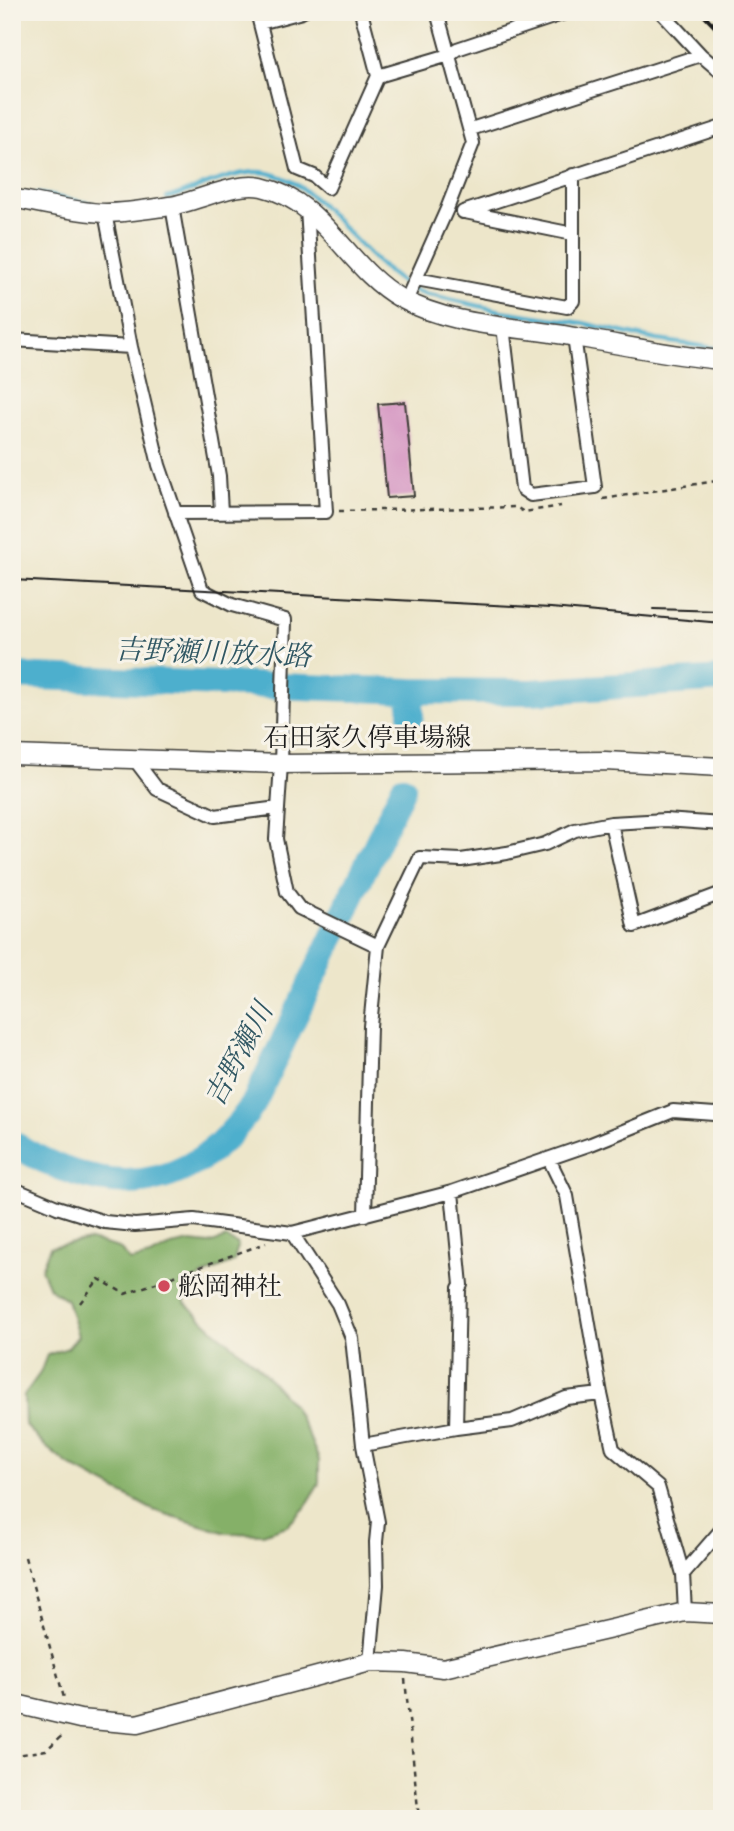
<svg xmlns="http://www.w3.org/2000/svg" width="734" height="1831" viewBox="0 0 734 1831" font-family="'EB Garamond','Noto Serif JP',serif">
	<rect width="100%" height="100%" fill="#f7f3e8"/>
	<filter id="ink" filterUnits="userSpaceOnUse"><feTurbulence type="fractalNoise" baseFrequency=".0143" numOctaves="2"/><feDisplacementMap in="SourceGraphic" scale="14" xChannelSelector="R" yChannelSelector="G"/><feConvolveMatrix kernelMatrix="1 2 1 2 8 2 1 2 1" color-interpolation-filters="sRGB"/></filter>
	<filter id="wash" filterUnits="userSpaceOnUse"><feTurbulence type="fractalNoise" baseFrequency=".00686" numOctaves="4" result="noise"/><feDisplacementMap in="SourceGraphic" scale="28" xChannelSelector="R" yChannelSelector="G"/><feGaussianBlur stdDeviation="1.57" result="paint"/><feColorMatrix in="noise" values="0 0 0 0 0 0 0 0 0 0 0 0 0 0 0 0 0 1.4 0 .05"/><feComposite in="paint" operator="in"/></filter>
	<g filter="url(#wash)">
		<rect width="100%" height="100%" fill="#ede6ca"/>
		<path fill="#85b068" stroke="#506642" stroke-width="2" d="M226 1238 238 1245 234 1262C216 1269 199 1276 184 1289L185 1303 215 1331 256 1364 293 1405 308 1434 319 1460V1484L305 1508 287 1526 263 1534 226 1533 153 1510 67 1464 45 1446 25 1425 24 1395 40 1373 47 1355 68 1348 78 1336 67 1300 49 1288 41 1269 50 1247 90 1240 119 1248 130 1261 150 1256 171 1246 191 1242 209 1244Z"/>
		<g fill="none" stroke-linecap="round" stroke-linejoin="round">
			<path stroke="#4eafcd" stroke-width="4.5" d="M33 195 39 194 93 204
				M167 198C196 190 224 174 255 172 272 171 293 180 305 191 345 222 372 268 418 292L501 311 582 323 657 340 722 349"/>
			<path stroke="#4eafcd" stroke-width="26" d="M12 676 411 691
				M411 715V691L532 692 722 679
				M12 1143C105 1200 187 1200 253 1105L403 788"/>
		</g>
		<g id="blocks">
			<path fill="#d390c0" d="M405 402 414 496 387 498 378 404Z"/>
		</g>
	</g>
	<g filter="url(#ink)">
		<use href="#blocks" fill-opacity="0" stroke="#3b3a36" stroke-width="2"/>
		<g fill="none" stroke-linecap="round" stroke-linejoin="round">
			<g stroke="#3b3a36" stroke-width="16">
				<path id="street" d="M257 12 297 169 314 176 328 188 378 76 361 12
					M661 12 701 55 722 73
					M260 23 302 12
					M378 76 449 55 457 49 568 12
					M471 129 701 55
					M172 206 219 476 221 512
					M463 212 722 127
					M465 212 573 234
					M105 213 131 347 159 465 202 590 232 605 285 620 281 764 276 839 287 892 299 908 378 946
					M416 279 567 307 573 301V175
					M406 301 447 209 473 143 437 12
					M503 326 522 489 531 495 595 487 574 336
					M12 340 131 347
					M175 513 326 512 307 209
					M135 760 157 789 215 816 278 808
					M611 823 634 926 722 893
					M549 1159 567 1196 601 1394 613 1449 658 1487 683 1574 685 1612
					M12 1188 57 1207 105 1222 135 1225 194 1220 292 1233 452 1192 591 1144 673 1111 715 1114 722 1112
					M452 1192 461 1285 459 1288 456 1428
					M365 1215 370 1026 378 946 420 858 461 860 507 853 545 844 575 830 611 823 665 820 722 824
					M292 1233 338 1304 352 1338 363 1445 378 1522 376 1542 377 1585 370 1662
					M363 1445 456 1428 512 1421 566 1398 601 1394
					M683 1574 722 1529"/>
			</g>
			<g stroke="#3b3a36" stroke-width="21">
				<path id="secondary" d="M12 198C39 203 80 213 106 213 127 213 149 209 170 206 197 202 236 181 262 187 324 201 348 269 400 298 452 327 518 326 575 337 624 345 672 356 722 360
					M12 755 281 764 605 761 722 767
					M12 1703 80 1719 137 1724 370 1662 406 1663 443 1668 685 1612 722 1614"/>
			</g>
			<path stroke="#3b3a36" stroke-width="2.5" stroke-dasharray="5 5" stroke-linecap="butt" d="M603 499 722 480
				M339 511 516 507 524 512 561 506
				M80 1303 99 1279 125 1294 266 1243
				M25 1557 64 1698
				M405 1679 419 1819
				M12 1756 46 1750 65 1733"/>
			<use href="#street" stroke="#fff" stroke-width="12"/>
			<use href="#secondary" stroke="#fff" stroke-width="18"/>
			<path stroke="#1c1c1c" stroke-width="2" d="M12 580 551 608 722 623
				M653 609 722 611"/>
			<path stroke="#1c1c1c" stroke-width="4.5" d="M701 12 722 34"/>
		</g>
	</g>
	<circle fill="#d1495b" stroke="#f7f3e8" stroke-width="2.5" cx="164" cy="1286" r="7"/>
	<g text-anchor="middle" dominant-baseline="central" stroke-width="6" stroke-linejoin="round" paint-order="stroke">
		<g font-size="26" fill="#1c1c1c" stroke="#f7f3e8">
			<text x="367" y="737">石田家久停車場線</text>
		</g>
		<g font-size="26" fill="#1c1c1c" stroke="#f7f3e8" text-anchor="start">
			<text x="178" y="1286">舩岡神社</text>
		</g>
		<g font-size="28" font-style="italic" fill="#305763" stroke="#f7f3e8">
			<text transform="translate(213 652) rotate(2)">吉野瀬川放水路</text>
			<text transform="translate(238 1054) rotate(-62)">吉野瀬川</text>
		</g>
	</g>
	<rect width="734" height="1831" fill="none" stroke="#f7f3e8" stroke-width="42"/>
</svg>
